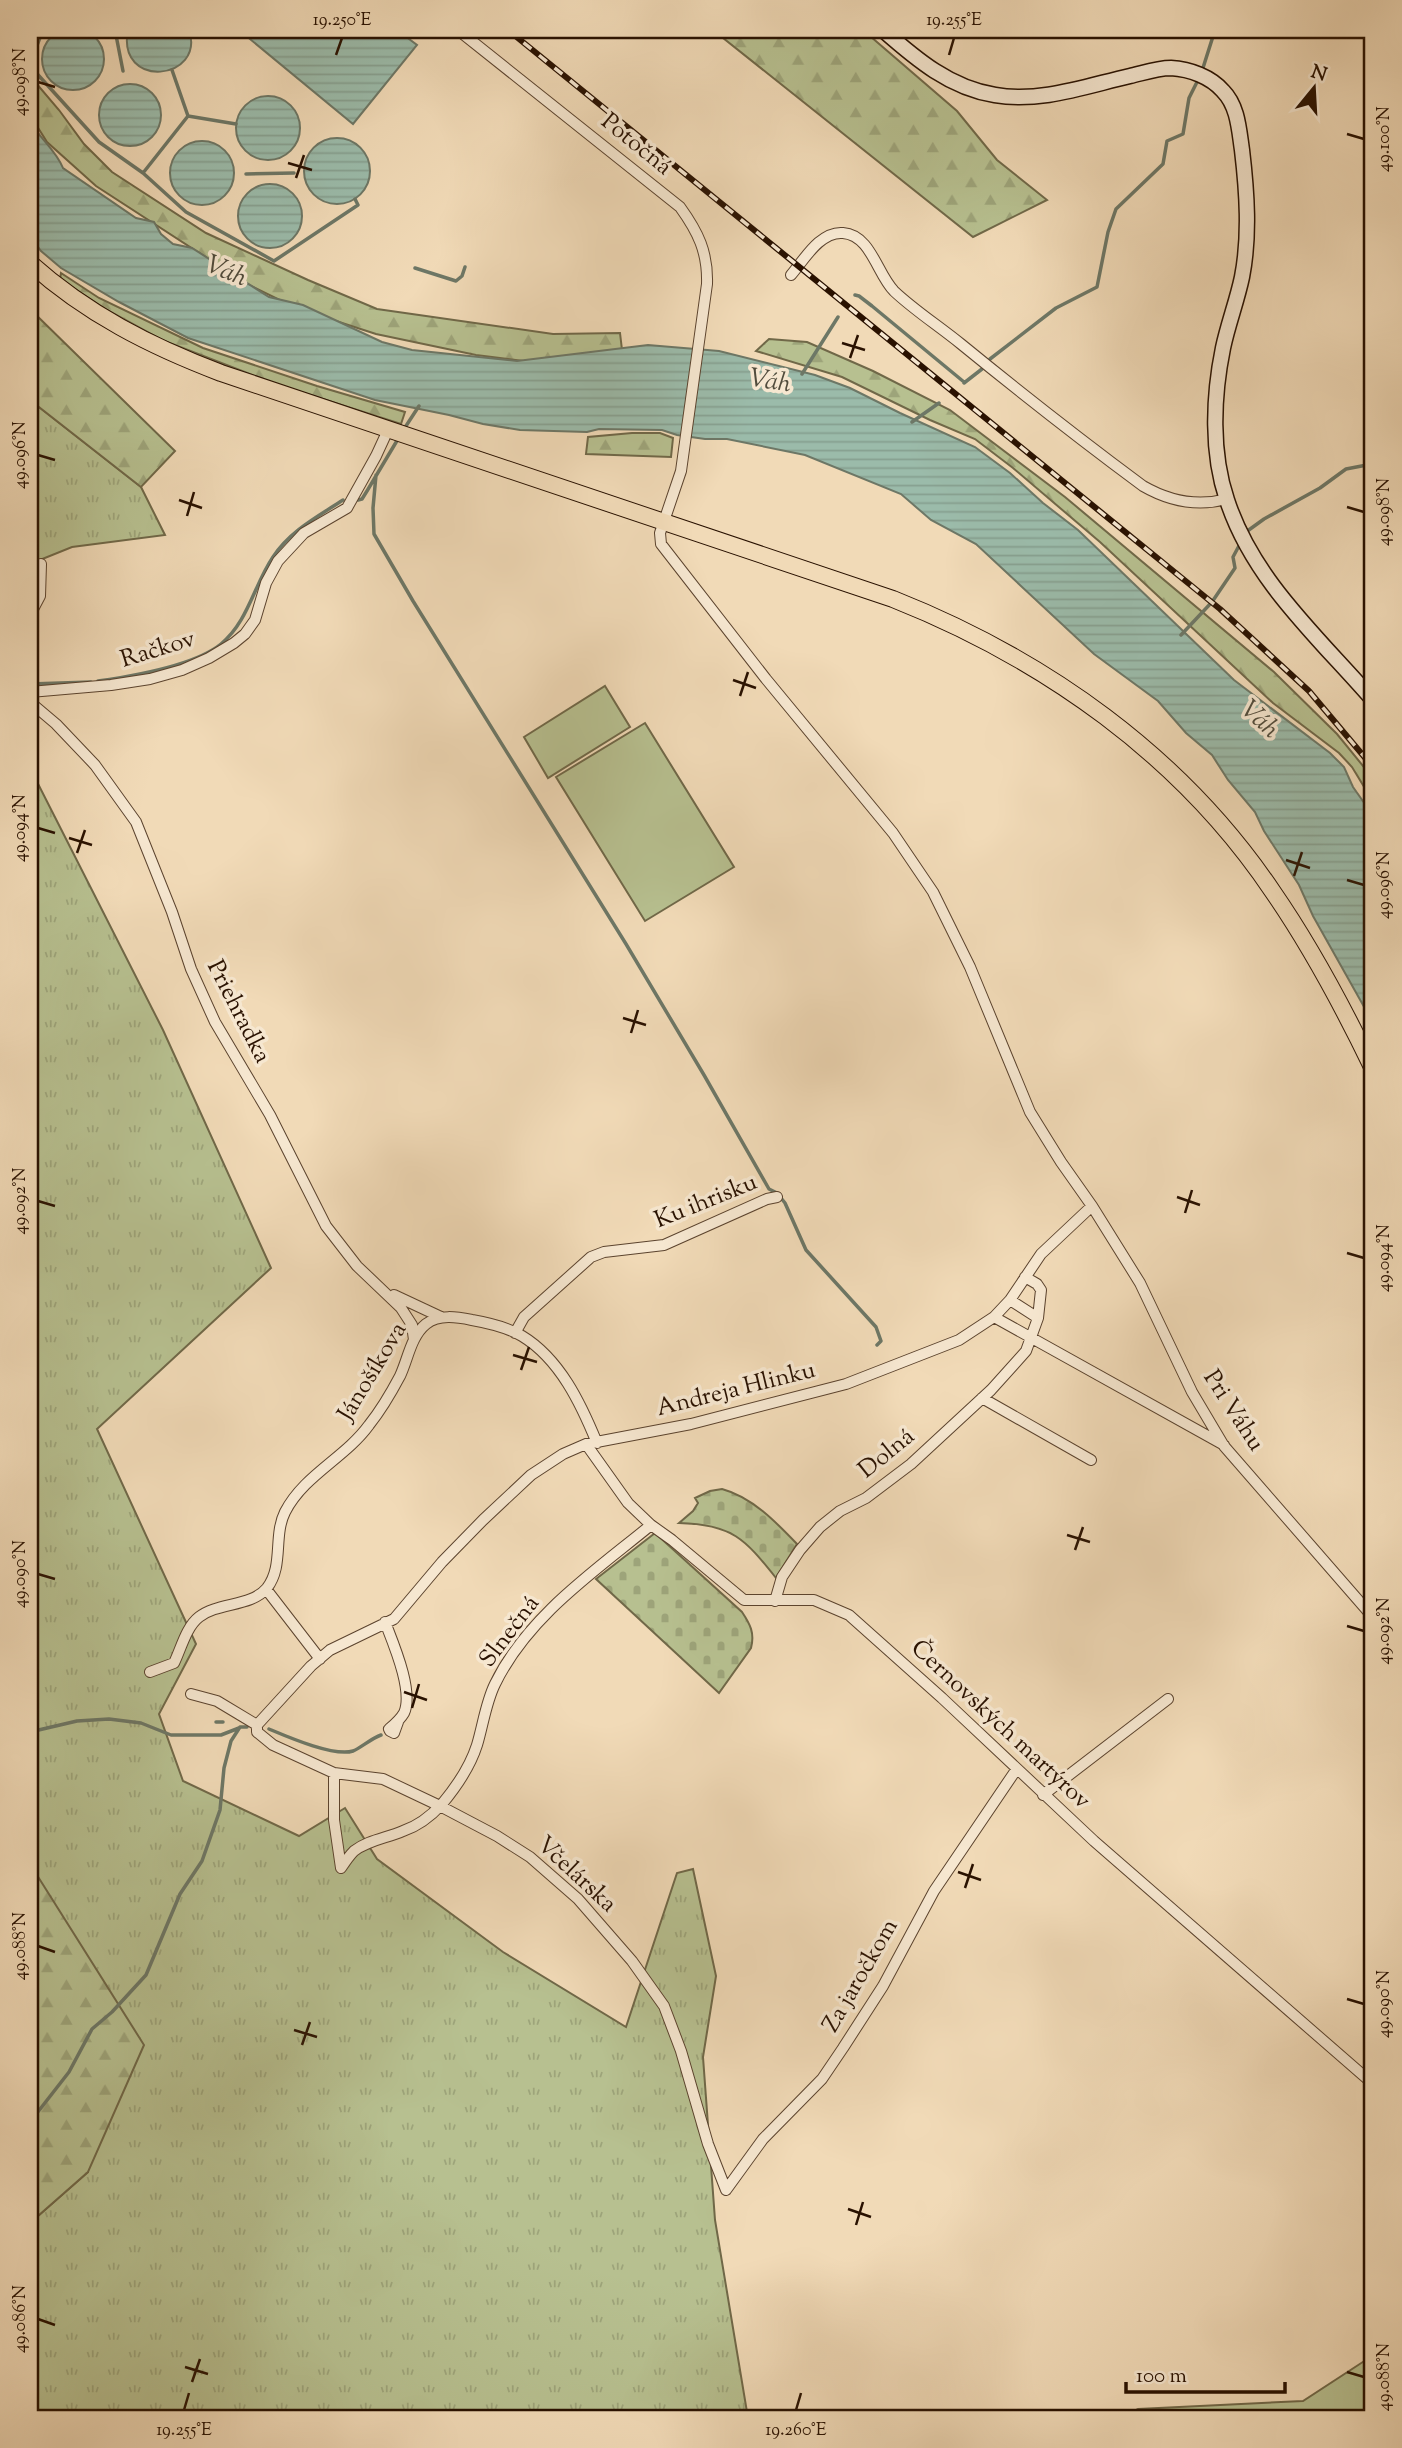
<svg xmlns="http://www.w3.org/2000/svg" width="1402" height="2448" viewBox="0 0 1402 2448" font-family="'Sorts Mill Goudy',serif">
	<defs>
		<pattern id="grass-tufts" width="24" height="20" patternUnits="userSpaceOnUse" patternTransform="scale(1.75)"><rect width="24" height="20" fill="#b7c090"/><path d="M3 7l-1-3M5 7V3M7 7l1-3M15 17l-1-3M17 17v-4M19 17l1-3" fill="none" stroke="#9da47a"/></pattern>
		<pattern id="forest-firs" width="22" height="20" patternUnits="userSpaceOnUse" patternTransform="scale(1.75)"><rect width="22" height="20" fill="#b7c090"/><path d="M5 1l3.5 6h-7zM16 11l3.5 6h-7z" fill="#9da47a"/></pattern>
		<pattern id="cemetery-stones" width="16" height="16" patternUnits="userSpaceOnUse" patternTransform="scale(1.75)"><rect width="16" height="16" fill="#b7c090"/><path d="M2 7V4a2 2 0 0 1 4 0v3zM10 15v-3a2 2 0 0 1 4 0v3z" fill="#9da47a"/></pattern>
		<pattern id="water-rules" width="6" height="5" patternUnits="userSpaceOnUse" patternTransform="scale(1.75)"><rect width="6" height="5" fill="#9bbbaa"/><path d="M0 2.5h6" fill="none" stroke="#86a090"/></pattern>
	</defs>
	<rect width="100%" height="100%" fill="#f1dab7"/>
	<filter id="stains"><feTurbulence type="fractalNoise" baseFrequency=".00286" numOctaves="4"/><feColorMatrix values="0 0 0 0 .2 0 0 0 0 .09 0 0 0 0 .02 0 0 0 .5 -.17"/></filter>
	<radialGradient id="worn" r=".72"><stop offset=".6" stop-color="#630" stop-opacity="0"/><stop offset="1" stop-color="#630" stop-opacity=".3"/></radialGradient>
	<path fill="url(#grass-tufts)" stroke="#706848" stroke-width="2" d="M30 400 141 487 165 535 72 547 30 564Z
		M30 768 163 1030 271 1268 97 1429 196 1644 159 1714 183 1781 299 1836 345 1808 377 1859 503 1952 626 2027 677 1873 693 1869 716 1976 703 2057 715 2220 748 2418H30V2223L88 2172 34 1870 30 1864V801L38 800Z"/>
	<path fill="url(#forest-firs)" stroke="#706848" stroke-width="2" d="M713 30H863L957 111 997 160 1047 200 973 237Z
		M30 76 59 110 84 144 112 172 206 233 308 280 377 309 553 334 620 333 622 350 539 363 476 355 376 334 296 308 247 284 96 186 47 142 30 115Z
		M61 273 99 298 203 348 317 386 405 412 401 424 276 384 162 340 107 310 60 279Z
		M30 309 175 451 141 487 30 400Z
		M769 339 807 342 873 371 950 410 1065 497 1274 672 1337 734 1372 777V800L1352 767 1339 753 1273 703 1100 542 1013 468 975 439 930 420 842 377 756 351Z
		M632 433H660L673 438 671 457 586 454 588 437Z
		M30 1864 144 2045 88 2172 30 2223Z"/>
	<path fill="url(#cemetery-stones)" stroke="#706848" stroke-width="2" d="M722 1489C752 1497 776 1522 797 1544L776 1578C745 1539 732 1524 679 1523L693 1511 698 1503 695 1498 710 1491Z
		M655 1533 742 1612C750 1624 755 1633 751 1648L719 1693 596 1579Z"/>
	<path fill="#b7c090" stroke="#706848" stroke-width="2" d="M605 686 630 727 548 778 524 737Z
		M645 723 734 867 645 921 556 777Z
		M1372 2356V2418H1120L1138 2409 1303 2401Z"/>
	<path fill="url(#water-rules)" stroke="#6d7766" stroke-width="2" d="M42 59a31 31 0 1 1 62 0a31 31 0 1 1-62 0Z
		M128 30H189C206 81 116 90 128 30Z
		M239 30H397L417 45 353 124Z
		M99 115a31 31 0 1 1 62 0a31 31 0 1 1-62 0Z
		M236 128a32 32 0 1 1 64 0a32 32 0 1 1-64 0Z
		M30 121C39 138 56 150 63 168L136 218 154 222 161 234 173 244 192 248 269 297 303 305 382 342 412 350 517 361 648 345 719 351 815 375 850 388 900 413 975 447 1010 473 1043 503 1078 530 1234 680 1330 753 1344 767 1353 787 1372 814V1021L1313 916 1299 885 1264 831 1255 812 1228 780 1212 755 1186 733 1158 701 1094 654 976 544 931 520 901 494 805 455 727 439H705L677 435 662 430 599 429 587 432 520 430 483 424 449 415 375 400 188 338 119 302 61 268 41 251 30 236Z
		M304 171a33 33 0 1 1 66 0a33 33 0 1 1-66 0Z
		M170 173a32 32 0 1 1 64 0a32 32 0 1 1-64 0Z
		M238 216a32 32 0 1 1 64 0a32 32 0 1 1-64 0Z"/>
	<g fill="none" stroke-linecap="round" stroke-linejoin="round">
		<path stroke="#6d7766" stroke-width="3.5" d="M115 30 123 71
			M30 63 43 30
			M30 66 99 142 143 173 188 116 172 70
			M1202 71 1215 30
			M188 116 236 124
			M143 173 186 212 274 261 358 205 355 199
			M246 174 294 173
			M415 268 456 281 462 276 465 267
			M855 295 859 296 872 306 964 382
			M990 359 1056 308 1097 287 1108 232 1116 209 1163 164 1167 141 1183 134 1189 98 1199 78
			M802 374 838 317
			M964 383 982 369
			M912 422 939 403
			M404 429 419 406
			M376 475 373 508 374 534 413 601 626 944 704 1075 769 1189 777 1193 785 1203 806 1250 876 1327 881 1341 877 1345
			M358 500 362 499 367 491 398 439
			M1246 532 1264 519 1320 488 1346 469 1372 464
			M1181 635 1212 602 1235 568 1233 557 1241 542
			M98 681C133 676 194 666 221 644 248 622 254 585 273 557 290 531 317 517 343 500
			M30 684 91 682
			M216 1722H223
			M269 1729C288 1737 334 1757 353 1751 359 1749 372 1738 381 1735
			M30 1732 77 1721 109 1719 141 1723 171 1735H221L239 1728
			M30 2122 69 2072 92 2029 112 2012 146 1975 180 1894 202 1861 220 1810 224 1768 231 1741 240 1727H247"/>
		<g stroke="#5b432e" stroke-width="12">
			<path id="street" d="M458 30 680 207C698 232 708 252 707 284L681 471 660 533 661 544 766 679 893 833 933 892 970 967 1030 1112 1061 1162 1092 1206 1140 1283 1192 1392 1224 1446 1372 1616
				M791 275C804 260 820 231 843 233 871 235 877 274 894 291 914 310 939 326 961 344 1021 393 1081 440 1143 486 1169 501 1197 507 1227 499
				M30 615 40 596 41 564
				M30 692 111 685 150 679 182 670 209 658 234 643 245 634 255 620 266 583 278 561 304 533 347 508 376 456 388 430
				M30 702 56 724 95 765 136 822 172 912 191 969 215 1022 270 1115 326 1226 357 1266 401 1308 412 1325 414 1340
				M1025 1277 1037 1284 1041 1290 1038 1318
				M394 1295 441 1317
				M994 1317 1224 1445
				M515 1333 524 1317 591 1257 604 1252 664 1245 767 1199 777 1197
				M982 1398 1091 1460
				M586 1444 628 1503 651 1525 672 1540 744 1600H814L849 1615 942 1698 1094 1841 1372 2083
				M266 1589 320 1659
				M775 1601 782 1577 800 1550 820 1527 840 1511 866 1498 911 1464 991 1390 1026 1351 1038 1318 1010 1300
				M385 1622C393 1643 414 1691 404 1713 400 1720 395 1724 389 1729L390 1731 394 1733 398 1722
				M150 1672 174 1663C181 1649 186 1627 199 1617 218 1602 251 1607 267 1588 284 1566 273 1536 285 1512 304 1475 345 1458 369 1425 381 1410 391 1393 400 1376 408 1359 411 1336 426 1324 439 1314 457 1317 472 1320 489 1323 507 1327 522 1336 560 1359 581 1404 597 1443
				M191 1694 217 1701 257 1725
				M334 1773V1820L341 1868
				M1043 1795 1168 1699
				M341 1868C345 1862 349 1856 354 1851 368 1840 387 1838 403 1831 418 1826 431 1816 442 1804 457 1786 470 1767 477 1745 483 1725 486 1702 495 1684 528 1616 595 1571 651 1525
				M726 2190 708 2144 681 2051 664 2006 632 1961 578 1899 530 1857 497 1836 440 1806 383 1779 334 1773 273 1745 257 1732V1725L311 1666 330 1650 394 1619 442 1562 483 1520 531 1475 563 1454 586 1444 691 1424 846 1384 959 1340 994 1317 1010 1300 1041 1254 1092 1206
				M726 2190 763 2139 822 2079 843 2048 883 1986 934 1891 1016 1770"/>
		</g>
		<g stroke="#291100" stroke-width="17">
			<path id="secondary" d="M883 30C916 59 950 88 995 95 1040 103 1086 86 1130 76 1143 73 1157 68 1171 68 1190 69 1211 77 1223 91 1238 106 1239 130 1242 150 1247 192 1250 236 1242 277 1237 301 1228 324 1223 348 1213 397 1211 453 1227 500 1253 580 1318 637 1372 699"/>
		</g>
		<g stroke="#291100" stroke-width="18">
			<path id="primary" d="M30 263C87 314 150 346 221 373L893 599C1044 659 1181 755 1273 892 1311 947 1343 1007 1372 1067"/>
		</g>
		<use href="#street" stroke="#f6e7d0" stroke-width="10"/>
		<use href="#secondary" stroke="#f6e7d0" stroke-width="14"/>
		<use href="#primary" stroke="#f1dab7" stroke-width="16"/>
		<g stroke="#291100" stroke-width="6">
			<path id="rail" d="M508 30 1220 609 1309 691 1372 766"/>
		</g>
		<use href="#rail" stroke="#f6e7d0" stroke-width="3.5" stroke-dasharray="10" stroke-linecap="butt"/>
	</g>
	<path fill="none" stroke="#291100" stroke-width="2.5" d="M336 55 342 38M949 55 954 38M38 82 55 87M1347 134 1364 139M288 163 312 170M296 178 304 155M842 343 865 350M850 358 858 335M38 455 55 460M179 500 202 508M1347 507 1364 512M187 516 194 492M733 680 756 688M740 696 748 672M38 828 55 833M69 838 92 845M77 853 85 830M1286 860 1310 868M1294 876 1302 852M1347 880 1364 885M623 1018 646 1025M631 1033 638 1010M1177 1197 1200 1205M38 1201 55 1206M1185 1213 1192 1190M1347 1253 1364 1258M513 1355 537 1362M521 1370 529 1347M1067 1535 1090 1542M1075 1550 1083 1527M38 1574 55 1579M1347 1626 1364 1631M404 1692 427 1700M412 1708 419 1684M958 1872 981 1880M965 1888 973 1864M38 1946 55 1952M1347 1999 1364 2004M294 2030 317 2037M302 2045 310 2022M848 2209 871 2217M856 2225 863 2202M38 2319 55 2325M185 2367 208 2374M1347 2372 1364 2377M192 2382 200 2359M184 2410 189 2393M796 2410 801 2393"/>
	<g text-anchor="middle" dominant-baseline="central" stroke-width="7" stroke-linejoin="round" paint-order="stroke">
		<g font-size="24" fill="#291100" stroke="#f6e7d0">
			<text transform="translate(636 145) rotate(39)">Potočná</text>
			<text transform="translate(158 650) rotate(-17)">Račkov</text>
			<text transform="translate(238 1012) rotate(63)">Priehradka</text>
			<text transform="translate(706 1202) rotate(-22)">Ku ihrisku</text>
			<text transform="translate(373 1372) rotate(-59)">Jánošíkova</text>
			<text transform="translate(736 1390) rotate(-14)">Andreja Hlinku</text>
			<text transform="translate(1233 1411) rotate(57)">Pri Váhu</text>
			<text transform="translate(887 1454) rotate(-39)">Dolná</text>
			<text transform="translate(510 1632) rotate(-53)">Slnečná</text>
			<text transform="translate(1000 1725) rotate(43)">Černovských martýrov</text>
			<text transform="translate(576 1875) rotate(43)">Včelárska</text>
			<text transform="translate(861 1976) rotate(-60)">Za jaročkom</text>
		</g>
		<g font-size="26" font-style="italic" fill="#514c3c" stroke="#f6e7d0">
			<text transform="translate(226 272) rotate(23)">Váh</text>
			<text transform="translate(770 382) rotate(9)">Váh</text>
			<text transform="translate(1259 720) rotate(43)">Váh</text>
		</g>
	</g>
	<rect width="1402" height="2448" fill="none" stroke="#f1dab7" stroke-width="77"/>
	<g transform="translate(1314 88) rotate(18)" stroke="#f6e7d0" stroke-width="5" paint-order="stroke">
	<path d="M0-5L12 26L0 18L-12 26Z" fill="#291100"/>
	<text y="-10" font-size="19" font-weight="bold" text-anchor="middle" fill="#291100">N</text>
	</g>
	<path d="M1126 2382v10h159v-10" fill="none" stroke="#291100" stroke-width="3.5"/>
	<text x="1136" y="2382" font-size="21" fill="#291100" stroke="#f6e7d0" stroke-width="5" paint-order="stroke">100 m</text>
	<rect x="38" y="38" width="1326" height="2372" fill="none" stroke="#291100" stroke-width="2.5"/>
	<g font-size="18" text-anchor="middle" fill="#291100">
		<text x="342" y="25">19.250°E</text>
		<text x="954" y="25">19.255°E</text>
		<text transform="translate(19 82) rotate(-90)" y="6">49.098°N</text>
		<text transform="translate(1383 139) rotate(-90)" y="6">49.100°N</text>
		<text transform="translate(19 455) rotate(-90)" y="6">49.096°N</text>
		<text transform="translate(1383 512) rotate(-90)" y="6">49.098°N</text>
		<text transform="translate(19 828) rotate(-90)" y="6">49.094°N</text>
		<text transform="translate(1383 885) rotate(-90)" y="6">49.096°N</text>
		<text transform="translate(19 1201) rotate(-90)" y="6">49.092°N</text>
		<text transform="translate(1383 1258) rotate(-90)" y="6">49.094°N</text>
		<text transform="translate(19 1574) rotate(-90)" y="6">49.090°N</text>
		<text transform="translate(1383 1631) rotate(-90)" y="6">49.092°N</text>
		<text transform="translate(19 1946) rotate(-90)" y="6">49.088°N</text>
		<text transform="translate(1383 2004) rotate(-90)" y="6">49.090°N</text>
		<text transform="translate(19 2319) rotate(-90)" y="6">49.086°N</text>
		<text transform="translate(1383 2377) rotate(-90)" y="6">49.088°N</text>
		<text x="184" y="2435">19.255°E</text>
		<text x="796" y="2435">19.260°E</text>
	</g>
	<rect width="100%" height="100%" filter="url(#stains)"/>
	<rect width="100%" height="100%" fill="url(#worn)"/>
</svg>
